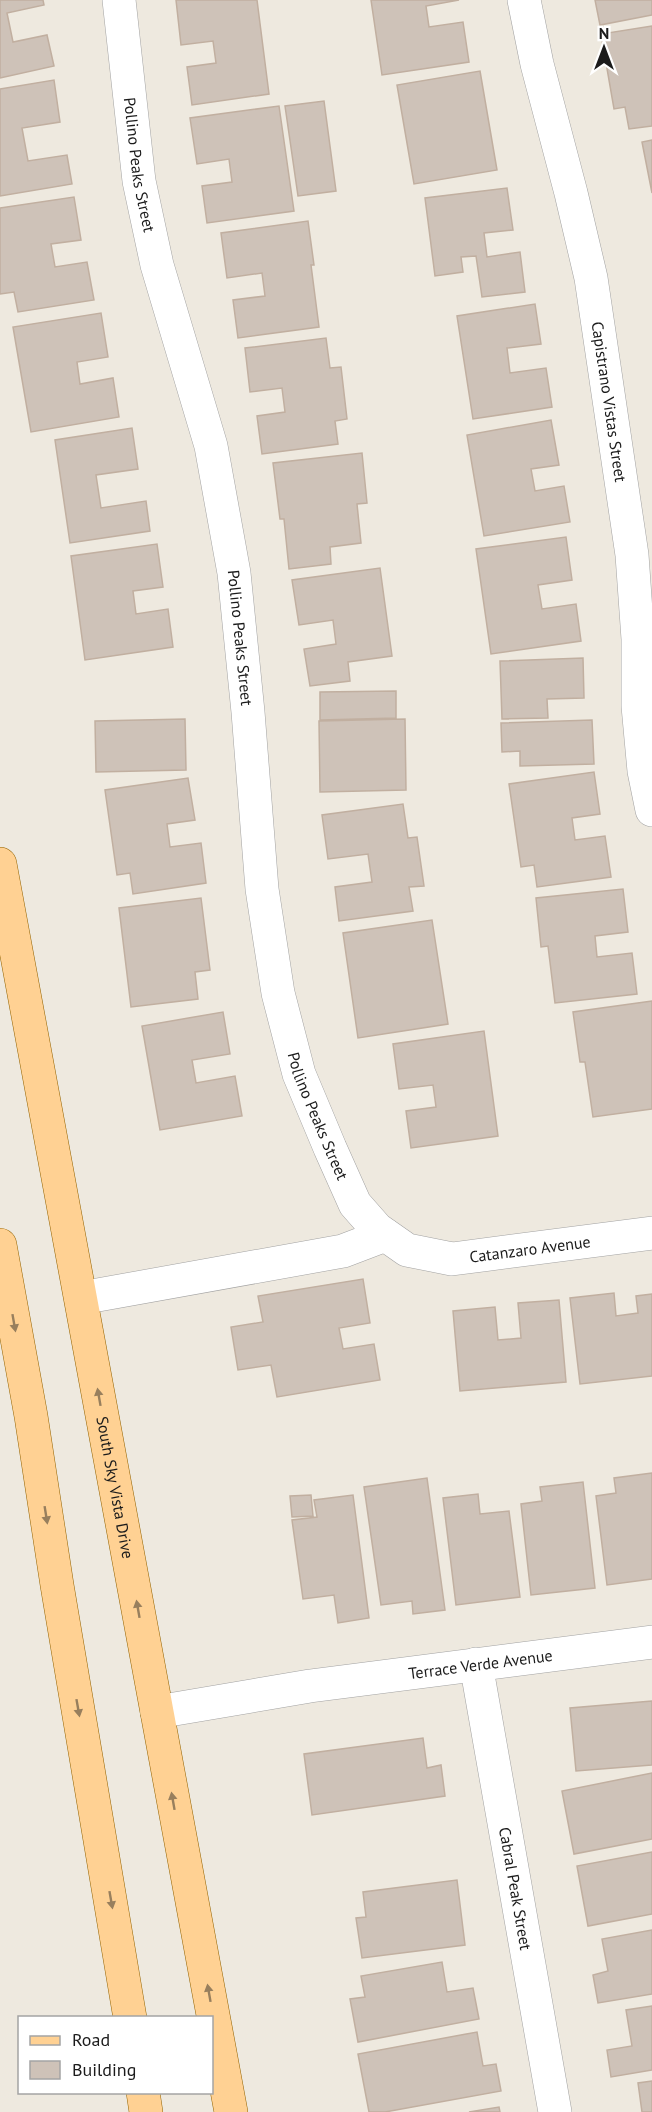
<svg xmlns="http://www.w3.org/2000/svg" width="652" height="2112" viewBox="0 0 652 2112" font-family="'PT Sans',sans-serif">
	<rect width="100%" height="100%" fill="#eee9df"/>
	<path fill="#cec2b8" stroke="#c1afa0" stroke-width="1.5" d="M0 0H43L44 5 7 13 13 42 47 35 54 66 0 78Z
		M176 0H257L269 94 192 105 187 67 216 63 213 41 181 45Z
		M371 0H459L426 6 429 27 463 22 469 62 382 75Z
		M595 0H652V15L600 25Z
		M652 26V126L629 129 625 107 614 109 601 34Z
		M480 71 497 170 414 184 397 85Z
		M54 80 60 122 22 128 28 161 67 155 72 184 0 196V89Z
		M324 101 336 191 298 196 285 106Z
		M279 106 294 211 207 223 202 186 232 182 229 159 197 164 190 118Z
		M652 140V193L642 142Z
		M507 188 513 230 484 233 487 257 520 252 525 292 482 297 476 256 461 257 463 272 435 276 425 198Z
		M74 197 81 240 51 244 55 267 87 262 94 300 18 312 14 292 0 294V208Z
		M308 221 314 265H311L319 327 238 338 233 300 265 296 262 273 227 278 221 233Z
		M535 304 541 344 507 348 510 373 546 368 552 407 473 419 457 316Z
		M101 313 108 357 77 362 80 384 113 378 119 417 31 432 13 327Z
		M326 338 330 368 341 367 347 419 335 421 338 444 262 454 257 416 285 412 282 388 250 392 245 348Z
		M551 420 559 465 531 469 535 491 564 486 570 522 484 536 467 435Z
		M132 428 138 469 96 475 101 508 146 501 150 531 70 543 55 440Z
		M362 453 367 503 357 504 361 543 330 547 331 564 289 569 284 519H280L273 463Z
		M566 537 572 580 538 585 542 609 576 604 581 641 491 654 476 549Z
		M157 544 163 587 133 591 136 614 168 609 173 647 85 660 71 556Z
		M380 568 392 656 348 662 350 681 310 686 304 649 336 644 333 620 299 625 292 580Z
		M583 658 584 698 547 699 548 718 502 719 500 661Z
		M396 691V718L320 720V692Z
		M185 719 186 770 96 772 95 721Z
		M405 719 406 790 320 792 319 721Z
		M592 720 594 764 520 766V751L502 752 501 723Z
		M594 772 600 814 572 818 575 840 605 836 611 877 537 887 534 865 521 867 509 784Z
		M188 778 195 820 167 824 170 847 201 843 206 883 133 894 130 873 117 875 105 790Z
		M403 804 408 838 417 837 424 886 409 887 413 911 339 921 335 887 372 882 368 854 328 859 322 815Z
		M623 889 628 932 595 936 597 957 632 953 637 994 555 1003 548 946 541 947 536 898Z
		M201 898 210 970 195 972 198 999 131 1007 119 908Z
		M432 920 448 1024 358 1038 343 933Z
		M652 1001V1109L593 1117 585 1062H580L573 1012Z
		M223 1012 230 1054 192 1060 196 1083 235 1076 242 1116 160 1130 142 1026Z
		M484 1031 498 1136 411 1148 406 1111 436 1107 433 1085 399 1089 393 1044Z
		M363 1279 370 1323 339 1328 343 1349 374 1344 380 1380 277 1397 271 1365 238 1370 231 1327 263 1322 258 1296Z
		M614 1293 616 1316 638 1313 636 1296 652 1294V1376L580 1384 570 1298Z
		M559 1300 566 1382 460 1391 453 1311 495 1307 498 1340 521 1338 518 1303Z
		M652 1473V1579L607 1585 596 1496 616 1493 614 1478Z
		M427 1478 445 1610 413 1614 412 1601 381 1605 364 1487Z
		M583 1482 595 1588 531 1595 521 1504 542 1501 540 1487Z
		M478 1494 480 1514 509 1511 520 1597 456 1605 443 1498Z
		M311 1495 313 1516 292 1517 290 1496Z
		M353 1495 369 1618 338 1623 334 1595 303 1599 292 1520 317 1517 314 1500Z
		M652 1701V1765L576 1771 570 1708Z
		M423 1738 427 1768 441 1765 445 1796 312 1815 304 1754Z
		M652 1773V1839L574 1854 562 1791Z
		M652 1852V1914L588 1926 577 1866Z
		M457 1880 465 1945 362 1958 356 1918 366 1917 363 1892Z
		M652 1930V1994L598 2003 593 1975 608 1971 602 1939Z
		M442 1962 447 1992 473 1988 479 2019 358 2042 350 1999 365 1997 361 1976Z
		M652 2006V2070L611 2077 607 2050 632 2046 626 2010Z
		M477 2032 483 2066 496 2064 501 2091 385 2112H369L358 2054Z
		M652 2081V2112H642L638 2083Z
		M499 2107 500 2112H469Z"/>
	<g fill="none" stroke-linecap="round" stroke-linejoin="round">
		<g stroke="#a2a2a2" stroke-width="34">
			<g id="minor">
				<path id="s1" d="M119 0 139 181 157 265 211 446 234 573 248 712 262 889 278 993 299 1074 330 1148 355 1204 377 1229 407 1250 452 1259 652 1233"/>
				<path id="s2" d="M524 0 537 64 571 193 591 278 632 555 638 639V706L644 771 652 810"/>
				<path d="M81 1298 343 1251 385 1235"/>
				<path id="s3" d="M476 1664 555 2112"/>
				<path id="s4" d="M157 1712 310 1686 652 1642"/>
			</g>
		</g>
		<g stroke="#926200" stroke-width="34">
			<g id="major">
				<path id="s5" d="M0 864 231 2112"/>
				<path d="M0 1245 31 1416 57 1585 130 2018"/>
				<path d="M143 2092 146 2112"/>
			</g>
		</g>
		<use href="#minor" stroke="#fff" stroke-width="33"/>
		<use href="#major" stroke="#ffd193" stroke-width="33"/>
	</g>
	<defs><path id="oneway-solid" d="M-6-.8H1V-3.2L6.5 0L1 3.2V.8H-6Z" transform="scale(1.5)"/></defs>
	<g fill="#987f5d">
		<use href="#oneway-solid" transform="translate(14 1323) rotate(80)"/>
		<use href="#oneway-solid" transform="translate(99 1397) rotate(-100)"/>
		<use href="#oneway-solid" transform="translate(46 1515) rotate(81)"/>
		<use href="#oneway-solid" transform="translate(138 1609) rotate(-100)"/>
		<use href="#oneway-solid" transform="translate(78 1708) rotate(80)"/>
		<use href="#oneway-solid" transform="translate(173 1801) rotate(-100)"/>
		<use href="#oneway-solid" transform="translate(111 1900) rotate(80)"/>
		<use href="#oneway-solid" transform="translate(209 1993) rotate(-100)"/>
	</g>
	<g text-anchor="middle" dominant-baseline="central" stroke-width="4.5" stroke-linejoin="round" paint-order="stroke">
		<g font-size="16" fill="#1b1b1b" stroke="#fff">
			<text stroke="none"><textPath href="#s1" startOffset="166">Pollino Peaks Street</textPath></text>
			<text stroke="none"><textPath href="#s2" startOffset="411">Capistrano Vistas Street</textPath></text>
			<text stroke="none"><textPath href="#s1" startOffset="651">Pollino Peaks Street</textPath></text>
			<text stroke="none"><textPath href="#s1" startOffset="1138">Pollino Peaks Street</textPath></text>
			<text stroke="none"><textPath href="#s1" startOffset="1428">Catanzaro Avenue</textPath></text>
			<text stroke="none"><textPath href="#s5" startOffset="634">South Sky Vista Drive</textPath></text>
			<text stroke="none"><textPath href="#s4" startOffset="327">Terrace Verde Avenue</textPath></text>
			<text stroke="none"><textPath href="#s3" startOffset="228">Cabral Peak Street</textPath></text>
		</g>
	</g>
	<rect x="18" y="2016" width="195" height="78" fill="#ffffff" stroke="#a4a4a4" stroke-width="1.5"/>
	<rect x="30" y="2036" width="30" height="9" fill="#ffd193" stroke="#a4a4a4" stroke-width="1.5"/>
	<text x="72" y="2046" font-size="18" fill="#1b1b1b">Road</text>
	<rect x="30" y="2061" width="30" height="18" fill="#cec2b8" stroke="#a4a4a4" stroke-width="1.5"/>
	<text x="72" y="2076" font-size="18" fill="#1b1b1b">Building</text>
	<g transform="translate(604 48)" stroke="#ffffff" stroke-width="4.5" paint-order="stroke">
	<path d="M0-4.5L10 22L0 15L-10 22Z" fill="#1b1b1b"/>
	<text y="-9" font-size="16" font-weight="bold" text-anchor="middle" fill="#1b1b1b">N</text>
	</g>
</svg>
